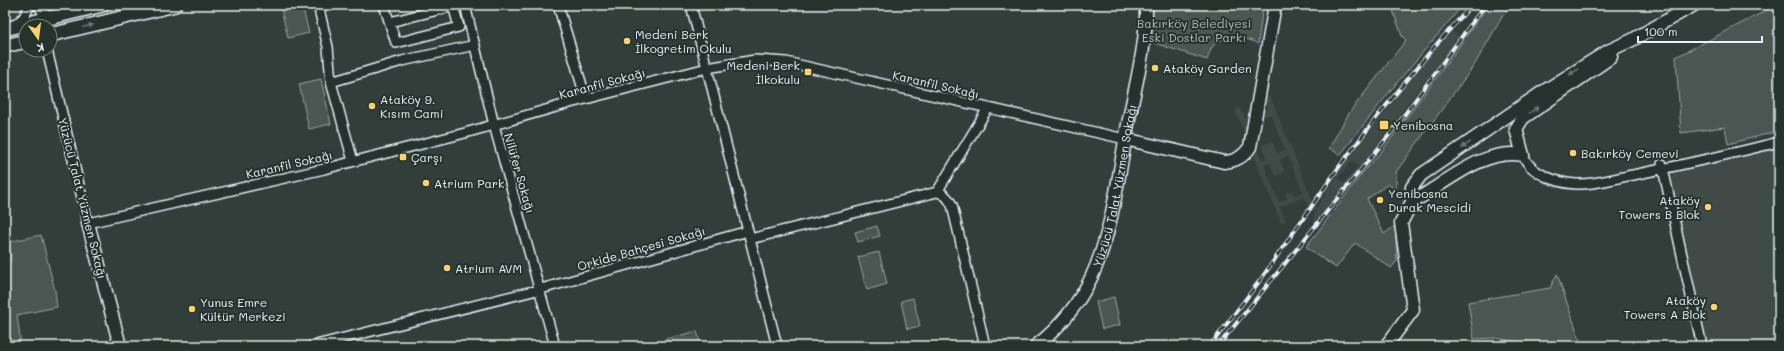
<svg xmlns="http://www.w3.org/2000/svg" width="1784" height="351" viewBox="0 0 1784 351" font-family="Mali,sans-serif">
	<rect width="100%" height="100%" fill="#323e39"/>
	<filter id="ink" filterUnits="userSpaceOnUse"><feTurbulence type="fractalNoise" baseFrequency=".025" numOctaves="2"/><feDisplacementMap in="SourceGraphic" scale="8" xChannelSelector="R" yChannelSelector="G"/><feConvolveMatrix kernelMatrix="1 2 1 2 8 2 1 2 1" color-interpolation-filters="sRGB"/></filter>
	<g filter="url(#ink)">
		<path fill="#3f4b46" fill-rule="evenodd" d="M1452 31 1459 36 1351 179 1318 220H1313L1316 210 1311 212 1304 197 1280 207 1286 221 1281 223 1235 110 1240 108 1245 118 1268 108 1264 98 1270 96 1316 209 1340 170 1428 57ZM1271 114 1285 150 1277 153 1272 141 1262 145 1267 157 1262 160 1246 124 1255 120 1256 124 1264 121 1262 117ZM1288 156 1303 192 1294 195 1292 190 1285 194 1287 199 1279 202 1264 165 1270 163 1275 176 1285 172 1280 160ZM1352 161 1358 166 1344 183 1338 178Z
			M1779 147V346H1706L1670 172Z"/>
		<path fill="#495651" stroke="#98a4a4" d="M280 5H302L309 33 288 38Z
			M1151 5H1263L1258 44C1245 36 1224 34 1213 46 1210 49 1209 56 1207 60L1148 41Z
			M1391 5H1463L1395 85 1340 155 1329 148 1349 113 1406 40 1402 36Z
			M1488 5H1511L1502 17 1475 64 1396 172V191L1388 184 1367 199 1384 234 1395 226 1397 261 1391 268 1355 243 1336 268 1306 247 1364 171 1382 151 1451 58Z
			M1777 5H1779V131L1728 144 1725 127 1681 133 1676 57Z
			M321 79 331 124 309 129 299 84Z
			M877 226 880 236 858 242 855 232Z
			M41 235 55 291 57 307 17 315 21 346H5V262L11 260 8 242Z
			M879 252 887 284 867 290 858 257Z
			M1557 274 1582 346H1531L1527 343 1495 338 1474 339 1468 302 1550 288Z
			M1114 297 1120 325 1102 329 1096 302Z
			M913 298 920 326 907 329 901 301Z
			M697 331 701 346H667L666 339Z"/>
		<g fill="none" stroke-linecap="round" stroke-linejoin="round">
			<g stroke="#e8f1f8" stroke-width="12">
				<path id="minor" d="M38 5 44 14 53 17
					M318 5 328 47 331 82 353 161
					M384 5 396 43 459 27 453 5
					M465 5 494 125 555 346
					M558 5 586 99
					M691 5 777 346
					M390 22 454 6
					M14 26 24 17 30 5
					M47 50 88 223 324 169 465 133 570 103 707 68 755 60 786 62 1125 139
					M331 82 402 61 475 45
					M1523 155C1530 174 1558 183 1576 184 1595 185 1615 178 1633 175 1682 165 1731 154 1779 142
					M1662 164 1702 346
					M937 192 988 108
					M750 239 937 192C945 193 949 199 952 205L985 346
					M312 346 541 289 748 231"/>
			</g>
			<g stroke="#e8f1f8" stroke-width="15">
				<g id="tertiary">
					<path d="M1125 139 1224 162C1236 161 1243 157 1250 147L1275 5"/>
					<path d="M1412 202C1445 184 1484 147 1523 155L1516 129 1523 118 1611 57"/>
					<path d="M88 223 120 346"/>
					<path id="s1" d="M1036 346C1059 328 1078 305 1091 278 1113 232 1119 170 1129 119 1136 82 1147 43 1146 5"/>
					<path d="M1386 346 1413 310 1401 223 1412 202V187L1421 175 1544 91 1608 51 1632 40 1694 5"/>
				</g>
			</g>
			<g stroke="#e8f1f8" stroke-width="16">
				<path id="secondary" d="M5 29 102 5
					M50 35 175 5
					M5 46 26 41"/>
			</g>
			<use href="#minor" stroke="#26332d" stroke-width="9"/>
			<use href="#tertiary" stroke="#26332d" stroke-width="12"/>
			<use href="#secondary" stroke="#26332d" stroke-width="13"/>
			<g stroke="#e8f1f8" stroke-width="4">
				<path id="rail" d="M1210 346 1261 279 1339 167 1377 117 1434 47 1472 5
					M1218 346 1394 129 1485 5"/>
			</g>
			<use href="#rail" stroke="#26332d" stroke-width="2.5" stroke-dasharray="8" stroke-linecap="butt"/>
		</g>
		<defs><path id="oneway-solid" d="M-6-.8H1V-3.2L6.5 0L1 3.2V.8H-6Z"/></defs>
		<g fill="#6a7674">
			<use href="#oneway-solid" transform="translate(88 26) rotate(-14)"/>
			<use href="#oneway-solid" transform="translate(1574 72) rotate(148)"/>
			<use href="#oneway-solid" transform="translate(1534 110) rotate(-33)"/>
			<use href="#oneway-solid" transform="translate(1466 145) rotate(145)"/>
		</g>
	</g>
	<g fill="#ffd166" stroke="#26332d" stroke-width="1.5">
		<circle cx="627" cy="41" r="4"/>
		<circle cx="1155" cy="68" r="4"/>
		<rect x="804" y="68" width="8" height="8" rx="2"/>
		<circle cx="372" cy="106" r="4"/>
		<rect x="1379" y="120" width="10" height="10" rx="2"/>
		<circle cx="1573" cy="153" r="4"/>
		<rect x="399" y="153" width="8" height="8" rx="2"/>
		<circle cx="426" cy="183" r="4"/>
		<circle cx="1380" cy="200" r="4"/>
		<circle cx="1708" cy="207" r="4"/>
		<circle cx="447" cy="268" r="4"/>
		<circle cx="1714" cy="307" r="4"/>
		<circle cx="192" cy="309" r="4"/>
	</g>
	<g text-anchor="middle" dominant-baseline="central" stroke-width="4" stroke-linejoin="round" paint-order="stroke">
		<g font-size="12" fill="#b0bbbe" stroke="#26332d">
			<text x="1194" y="23">Bakırköy Belediyesi<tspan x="1194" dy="14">Eski Dostlar Parkı</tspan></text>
		</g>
		<g font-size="12" fill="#e8f1f8" stroke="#26332d" text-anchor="start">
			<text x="635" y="34">Medeni Berk<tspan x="635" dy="14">İlkogretim Okulu</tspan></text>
			<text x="800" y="65" text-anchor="end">Medeni Berk<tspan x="800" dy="14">İlkokulu</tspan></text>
			<text x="1163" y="68">Ataköy Garden</text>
			<text x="380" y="99">Ataköy 9.<tspan x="380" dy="14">Kısım Cami</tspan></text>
			<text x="1393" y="125">Yenibosna</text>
			<text x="1581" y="153">Bakırköy Cemevi</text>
			<text x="411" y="157">Çarşı</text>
			<text x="434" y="183">Atrium Park</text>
			<text x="1388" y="193">Yenibosna<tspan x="1388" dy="14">Durak Mescidi</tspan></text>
			<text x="1700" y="200" text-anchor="end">Ataköy<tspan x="1700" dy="14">Towers B Blok</tspan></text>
			<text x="455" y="268">Atrium AVM</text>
			<text x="1706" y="300" text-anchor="end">Ataköy<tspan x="1706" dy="14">Towers A Blok</tspan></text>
			<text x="200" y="302">Yunus Emre<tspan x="200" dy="14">Kültür Merkezi</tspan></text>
		</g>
		<g font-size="12" fill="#e8f1f8" stroke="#26332d">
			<text transform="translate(602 83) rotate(-15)">Karanfil Sokağı</text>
			<text transform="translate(936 84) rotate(13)">Karanfil Sokağı</text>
			<text transform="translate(289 164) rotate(-13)">Karanfil Sokağı</text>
			<text transform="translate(520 173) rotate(74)">Nilüfer Sokağı</text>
			<text stroke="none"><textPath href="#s1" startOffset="184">Yüzücü Talat Yüzmen Sokağı</textPath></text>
			<text transform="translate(83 198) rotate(76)">Yüzücü Talat Yüzmen Sokağı</text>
			<text transform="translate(641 248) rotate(-16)">Orkide Bahçesi Sokağı</text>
		</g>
	</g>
	<rect width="1784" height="351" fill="none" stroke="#26332d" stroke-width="20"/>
	<rect x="10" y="10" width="1764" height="331" fill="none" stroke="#e8f1f8" stroke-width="1.5" filter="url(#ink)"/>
	<g transform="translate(38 38) rotate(166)"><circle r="19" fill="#26332d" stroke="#747f7e"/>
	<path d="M0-3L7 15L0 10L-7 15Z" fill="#ffd166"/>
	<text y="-6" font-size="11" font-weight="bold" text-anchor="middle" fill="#e8f1f8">K</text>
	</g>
	<path d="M1638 36v6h124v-6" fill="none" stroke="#e8f1f8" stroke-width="2"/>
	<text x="1644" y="36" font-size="12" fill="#e8f1f8" stroke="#26332d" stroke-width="3" paint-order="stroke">100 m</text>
</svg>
